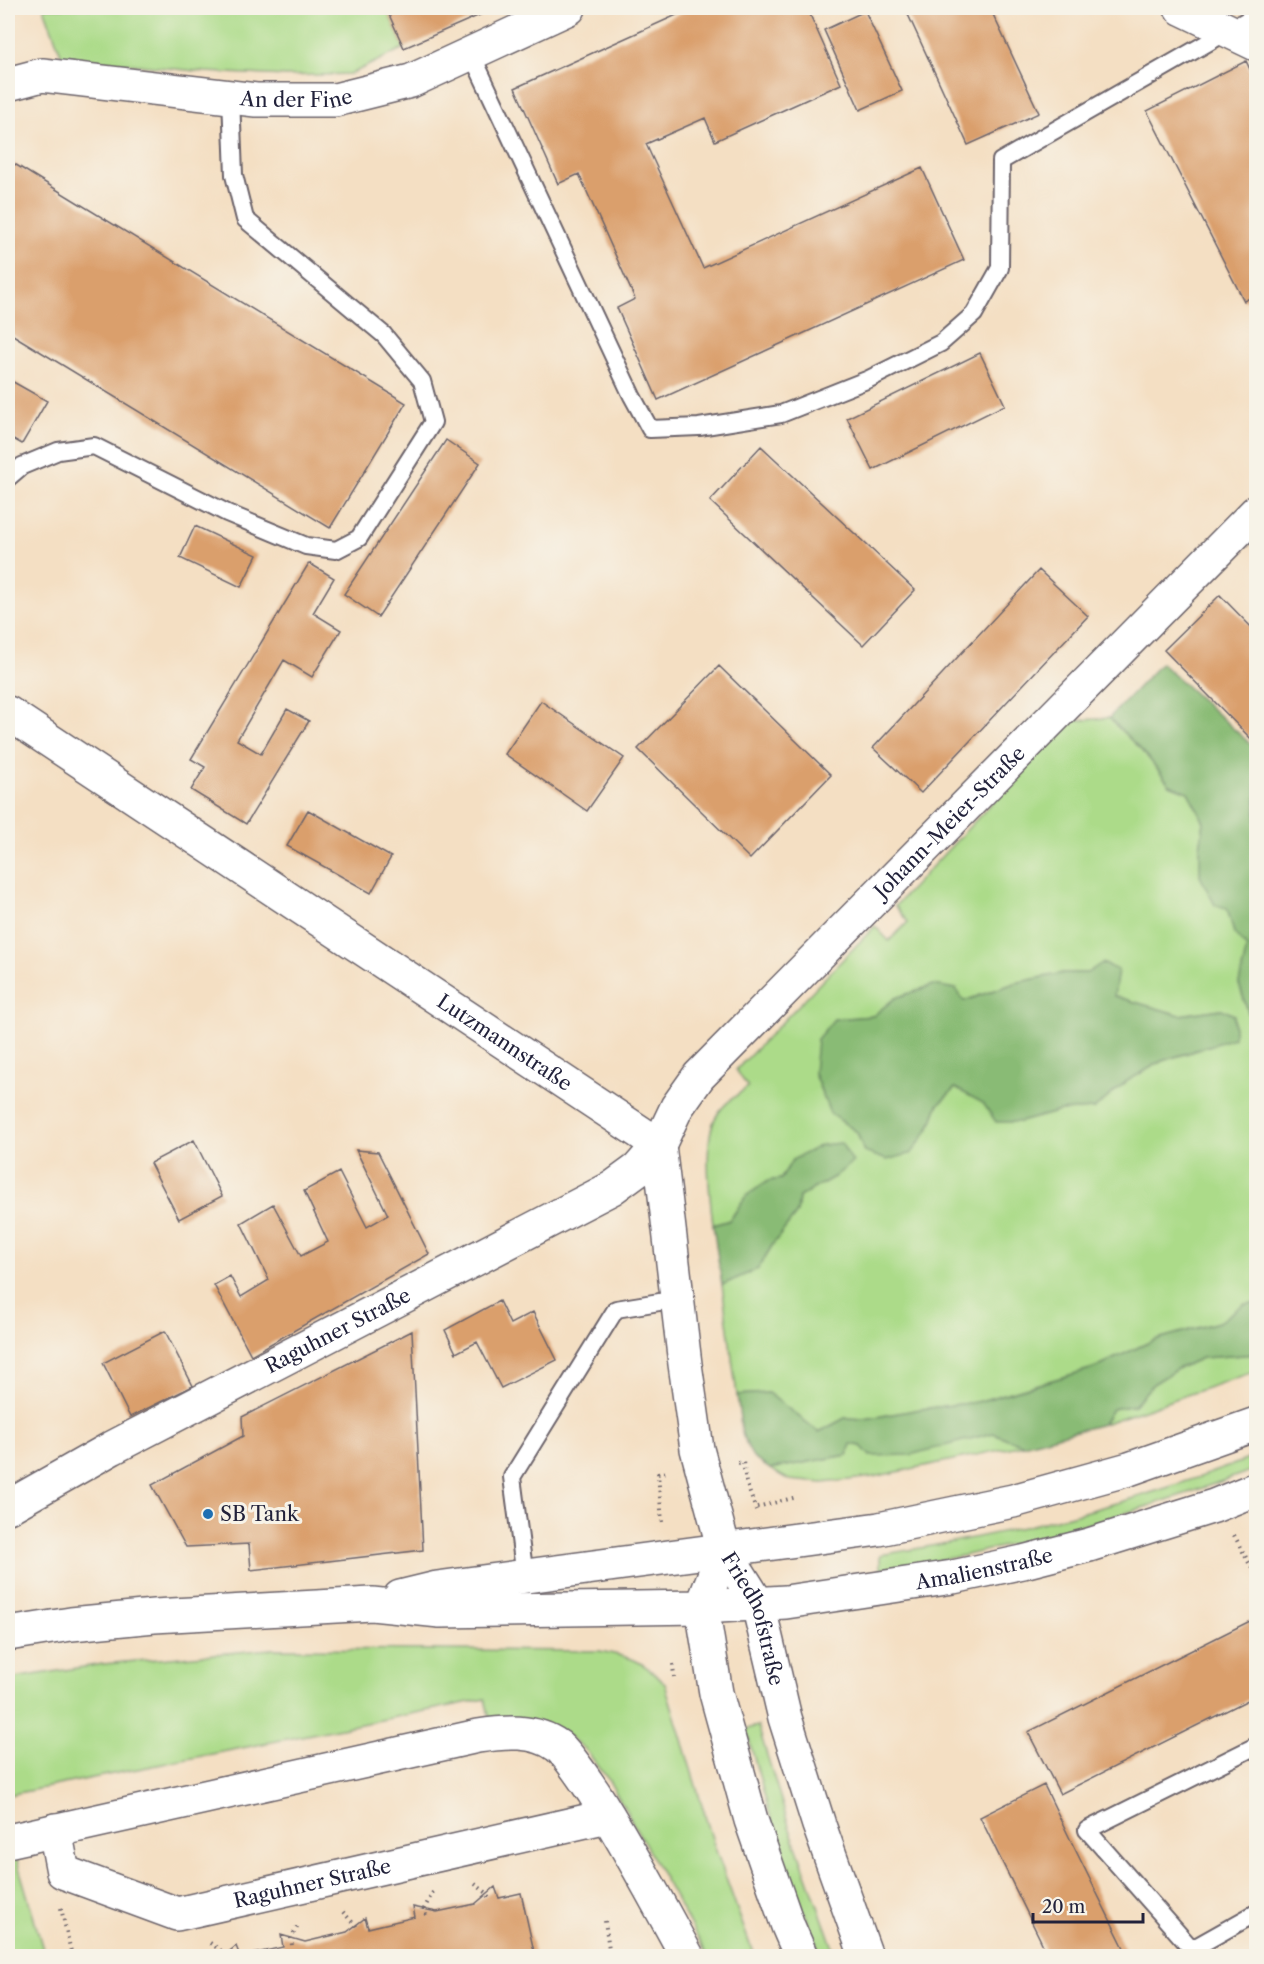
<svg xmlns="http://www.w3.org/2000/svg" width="1264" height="1964" viewBox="0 0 1264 1964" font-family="'Libre Caslon Text',serif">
	<rect width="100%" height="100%" fill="#f7f3e8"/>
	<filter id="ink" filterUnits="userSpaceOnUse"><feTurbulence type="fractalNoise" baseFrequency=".0167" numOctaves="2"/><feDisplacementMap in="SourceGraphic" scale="12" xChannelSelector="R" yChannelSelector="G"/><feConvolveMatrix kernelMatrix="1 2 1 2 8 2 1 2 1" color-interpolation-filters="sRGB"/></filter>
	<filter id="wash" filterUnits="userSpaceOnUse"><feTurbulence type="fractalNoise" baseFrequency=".008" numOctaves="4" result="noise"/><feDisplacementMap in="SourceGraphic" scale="24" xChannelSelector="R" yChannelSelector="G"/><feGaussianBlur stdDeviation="1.35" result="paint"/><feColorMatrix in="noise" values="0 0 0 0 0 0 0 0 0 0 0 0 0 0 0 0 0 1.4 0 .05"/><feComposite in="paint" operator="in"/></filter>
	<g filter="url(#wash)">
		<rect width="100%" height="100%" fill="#f4dfc3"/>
		<path fill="#acdb89" stroke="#677e62" stroke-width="1.5" fill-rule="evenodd" d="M44 8H386L404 48 351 74 286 76 205 72 62 57Z
			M1109 718 1147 756 1170 785 1188 792 1204 822 1200 848 1227 908 1234 933 1247 948 1239 984 1250 1018 1256 1024V1303L1244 1304 1219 1322 1154 1340 1094 1368 977 1402 921 1409 865 1419 845 1418 819 1432 768 1393 737 1395 722 1285 758 1269 773 1244 797 1213 799 1197 834 1177 792 1160 781 1179 768 1181 746 1196 730 1220 713 1225C710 1198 702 1138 717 1115 724 1103 737 1095 748 1087L736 1070 875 926 889 941 908 922 895 906 1069 721ZM1063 973H1087L1114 996 1180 1015 1221 1009 1202 1049 1162 1061 1127 1081 1094 1109 1060 1111 1020 1122 956 1087 938 1105 930 1127 864 1152 857 1132 830 1113 814 1074 834 1019 873 1016 895 998 964 1001 1015 983Z
			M1256 1354V1371L1103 1424 1112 1409 1134 1405 1153 1384 1177 1369 1202 1358Z
			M993 1433 1023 1445 873 1477 823 1483 789 1480 770 1469 847 1455 851 1444 861 1446 958 1441Z
			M1256 1456V1469C1162 1504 1065 1533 966 1555 938 1561 909 1564 880 1569V1555C1008 1534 1135 1504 1256 1456Z
			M272 1649 600 1651C632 1658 642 1659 665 1684L714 1845 754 1956H708L608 1779 585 1749 559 1729 490 1720 485 1699 8 1795V1679L103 1664Z
			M758 1726 790 1829 836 1956H821L775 1833 746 1729Z
			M13 1847 45 1956H8V1850Z"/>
		<path fill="#89bb75" stroke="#566e58" stroke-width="1.5" d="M1161 663 1256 749V1024L1250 1018 1239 984 1247 947 1234 933 1227 908 1215 905 1200 876V848L1204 822 1188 792 1170 785 1147 756 1109 718Z
			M1102 963 1118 970 1114 996 1180 1015 1222 1009 1234 1015V1038L1162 1061 1127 1081 1094 1109 1060 1111 1020 1122H996L983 1103 955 1088 938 1105 930 1127 912 1153 887 1160 864 1152 857 1132 830 1113 814 1073 817 1039 834 1019 873 1016 895 998 933 985 956 989 964 1001 1015 983 1063 973H1087Z
			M841 1143 853 1162 834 1177 799 1197 797 1213 773 1244 758 1269 722 1285 713 1225 730 1220 746 1196 768 1181 781 1179 792 1160 821 1145Z
			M1256 1303V1354L1202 1358 1177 1369 1153 1384 1134 1405 1112 1409 1103 1424 1023 1445 993 1433 910 1455 870 1456 861 1446 851 1444 847 1455 770 1469 753 1458 742 1434 737 1395 768 1393 819 1432 845 1418 865 1419 921 1409 977 1402 1094 1368 1154 1340 1219 1322 1244 1304Z"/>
		<g id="blocks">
			<path fill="#da9f6c" d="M386 8H496L404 48Z
				M692 8H807L841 84 715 141 705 118 646 144 703 268 922 168 964 260 658 400 617 308 635 299 579 174 558 184 515 88Z
				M905 8H990L1039 113 968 145Z
				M865 11 902 91 860 110 824 30Z
				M1246 61 1256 82V295L1244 301 1147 111Z
				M8 160 406 403 330 528 8 332Z
				M980 353 1005 405 873 470 847 418Z
				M8 379 47 401 22 444 8 436Z
				M446 440 480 463 378 617 344 594Z
				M761 446 915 590 863 645 710 501Z
				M195 526 257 555 241 587 180 558Z
				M309 563 334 578 313 613 341 630 312 677 284 660 237 740 261 754 287 709 309 721 246 824 191 790 205 767 191 759Z
				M1039 570 1088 616 921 793 873 748Z
				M1220 595 1256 632V744L1164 650Z
				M719 666 831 775 750 859 638 749Z
				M541 701 624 758 587 811 505 754Z
				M308 810 391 857 371 893 287 846Z
				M194 1140 222 1196 179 1219 150 1163Z
				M356 1150 378 1152 429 1254 251 1355 214 1285 230 1276 241 1297 269 1280 241 1223 273 1204 301 1256 328 1242 304 1191 339 1172 367 1227 388 1215Z
				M499 1301 510 1324 533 1312 557 1360 501 1388 477 1342 456 1353 445 1330Z
				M165 1331 193 1386 130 1417 103 1363Z
				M412 1331 423 1550 251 1570 249 1544 186 1547 152 1485 243 1436 242 1417Z
				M1256 1618V1696L1060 1794 1028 1732Z
				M1044 1785 1073 1845 1128 1956H1048L1039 1937 980 1817Z
				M495 1887 499 1898 521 1893 535 1956H244L283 1947 281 1935 305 1942 347 1932 365 1918 368 1928 415 1917 413 1907 437 1912 475 1904Z
				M236 1946 240 1956H223L226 1954Z"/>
		</g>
	</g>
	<g filter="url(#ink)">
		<use href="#blocks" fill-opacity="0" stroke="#6c646b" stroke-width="1.5"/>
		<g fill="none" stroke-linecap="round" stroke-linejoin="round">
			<g stroke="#6c646b" stroke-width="20">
				<path id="lane" d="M471 53 632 396 650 429 699 427 781 414 869 379 941 343 974 314 1000 268 1001 161 1256 15
					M8 478 22 466 58 451 94 446 227 513 306 546 336 550 359 538 433 422 422 381 384 335 245 219 234 175 231 97
					M525 1577 512 1477 616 1309 678 1299
					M1256 1746 1087 1830 1192 1949 1256 1913"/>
			</g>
			<g stroke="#6c646b" stroke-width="36">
				<g id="street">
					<path d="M1181 8 1256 44"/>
					<path id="s1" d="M8 84 42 75 256 100H335L411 81 569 8"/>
					<path id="s2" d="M8 713 659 1145 685 1364 697 1449 724 1550"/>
					<path id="s3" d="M8 1507 112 1448 612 1188 638 1169 659 1145 677 1107 699 1076 1256 512"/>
					<path id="s4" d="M55 1830 63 1872 177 1914 608 1816"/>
					<path d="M8 1841 478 1736C504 1732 535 1729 558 1746 569 1755 585 1780 594 1793 628 1846 657 1901 687 1956"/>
				</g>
			</g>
			<g stroke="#6c646b" stroke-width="36">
				<g id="secondary">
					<path id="s5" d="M724 1550 758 1604 785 1718 819 1825 866 1956"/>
					<path d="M724 1550 702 1607 716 1693 751 1820 788 1926 801 1956"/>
					<path d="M400 1597 437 1588 879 1529 1013 1501 1129 1469 1256 1424"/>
					<path id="s6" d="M8 1634 71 1624 154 1616 372 1604 440 1611 702 1607 786 1602 953 1577 1023 1562 1089 1545 1214 1506 1256 1489"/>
				</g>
			</g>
			<path stroke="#6c646b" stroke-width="4" stroke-dasharray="1.5 4.5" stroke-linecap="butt" d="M738 1463 743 1462 746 1482 756 1510
				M757 1507 797 1497
				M662 1522 658 1474 668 1472
				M1234 1535 1256 1576
				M673 1664 674 1677
				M475 1884 487 1893 489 1901
				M61 1908 72 1956
				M343 1912 356 1926 358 1930
				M426 1915 424 1909 433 1892
				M605 1921 610 1956
				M210 1943 226 1954 227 1956
				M292 1945 291 1938 299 1924"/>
			<use href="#lane" stroke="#fff" stroke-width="16"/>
			<use href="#street" stroke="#fff" stroke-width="33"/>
			<use href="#secondary" stroke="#fff" stroke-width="33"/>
		</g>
	</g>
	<circle fill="#1f6fb2" stroke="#f7f3e8" stroke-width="2" cx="208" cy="1514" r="6"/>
	<g text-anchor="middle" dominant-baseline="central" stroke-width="6" stroke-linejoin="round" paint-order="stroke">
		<g font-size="20" fill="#22223b" stroke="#f7f3e8">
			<text stroke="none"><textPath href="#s1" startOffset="291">An der Fine</textPath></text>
			<text stroke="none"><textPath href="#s3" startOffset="1184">Johann-Meier-Straße</textPath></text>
			<text stroke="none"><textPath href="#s2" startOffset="596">Lutzmannstraße</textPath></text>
			<text stroke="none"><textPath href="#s3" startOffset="374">Raguhner Straße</textPath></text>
			<text stroke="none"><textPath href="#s6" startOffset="981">Amalienstraße</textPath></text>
			<text stroke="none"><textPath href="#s5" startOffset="76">Friedhofstraße</textPath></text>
			<text stroke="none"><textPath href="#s4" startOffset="303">Raguhner Straße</textPath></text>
		</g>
		<g font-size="20" fill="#22223b" stroke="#f7f3e8" text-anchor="start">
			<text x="220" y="1514">SB Tank</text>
		</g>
	</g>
	<rect width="1264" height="1964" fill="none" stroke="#f7f3e8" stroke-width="30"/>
	<path d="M1033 1913v9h110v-9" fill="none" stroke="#22223b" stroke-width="3"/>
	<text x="1042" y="1913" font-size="18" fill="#22223b" stroke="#f7f3e8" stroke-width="4.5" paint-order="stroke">20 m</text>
</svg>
